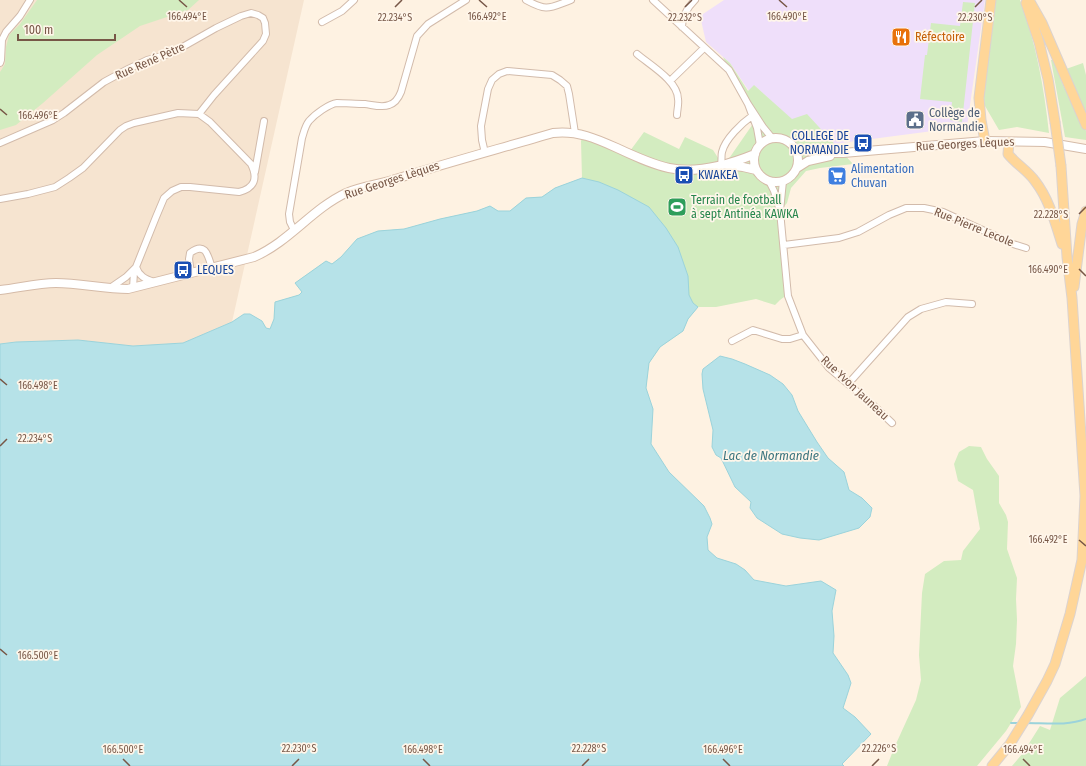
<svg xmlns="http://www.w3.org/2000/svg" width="1086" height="766" viewBox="0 0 1086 766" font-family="'Fira Sans Condensed',sans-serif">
	<rect width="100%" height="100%" fill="#fef2e2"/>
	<path fill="#f6e4d0" d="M0 0H304L232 322 183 343 133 346 78 340 16 342 0 344Z"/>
	<path fill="#efdffa" d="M724 0H985L967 126 953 124 948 129 826 145 817 143 755 86 749 91 730 63 706 42 700 16Z"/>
	<path fill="#d3ecc0" d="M37 0H199L188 10 140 26 97 55 43 103 16 125 0 130V72L5 64 6 47 9 35 20 24Z
		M995 0H1020C1036 43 1044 87 1049 133L1017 127 999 130 985 106 982 89 990 43Z
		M963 2 975 3 962 122 950 120 952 102 920 99 925 55H927L931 23 960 26Z
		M723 57 730 63 748 91 754 85 792 119 807 114 853 164 820 168 806 171 791 188 787 203 780 211 788 294 780 300 775 305 756 299 716 307H698L688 319 683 331 660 347 649 363 646 388 274 319 275 302 299 295 302 292 295 283 326 261 332 264 341 257 357 239 378 231 404 229 440 219 477 211 490 206 498 211H510L526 198 542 197 555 188 582 178 581 141 583 135 630 151 644 132 679 149 685 137 713 150 722 164 730 157 757 118 729 70Z
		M1051 60H1053L1063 85 1086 131V140L1065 137Z
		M1083 63 1086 75V117L1066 69Z
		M969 446 981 447 987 459 999 476V503L1006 515 1008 522 1007 549 1017 578 1016 599 1017 620 1016 644 1013 666 1021 707 1006 731 977 766H887L895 746 916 700 921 680 919 655 922 593 925 574 944 561 961 560 963 551 980 529 973 490 958 481 954 464 959 452Z
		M1086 676V766H1012L1023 753 1040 726 1050 730 1060 698Z"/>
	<path fill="#b6e2e8" stroke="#9bd3db" d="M582 178 599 182 618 190 649 207 666 228 678 247 688 276 689 295 693 303 698 307 688 319 683 331 660 347 649 363 646 388 653 409 651 444 669 472 704 506 710 518 712 524 707 537 708 550 717 558 736 564 745 570 754 580 786 586 821 581 836 590 832 611 834 636 833 653 848 675 851 683 843 708 855 717 871 734 842 764 844 766H0V344L16 342 78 340 133 346 183 343 232 322 244 314H250L262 321 266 328 270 329 274 319 275 302 299 295 302 292 295 283 326 261 332 264 341 257 357 239 378 231 404 229 440 219 477 211 490 206 498 211H510L526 198 542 197 555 188Z
		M720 356 732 359 745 364 770 375 783 384 792 395 798 411 817 442 828 458 844 472 849 490 862 498 872 508 870 517 859 528 819 540 800 538 782 534 757 518 750 508 751 502 735 487 721 458 716 455 712 447 713 430 703 389 702 374 703 369Z"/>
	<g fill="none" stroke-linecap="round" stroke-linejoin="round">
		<path stroke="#9bd3db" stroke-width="2" d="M1011 723H1020
			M1026 723C1045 723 1068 726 1086 719"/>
		<g stroke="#d2bbab" stroke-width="8">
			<path id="street" d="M526 0C548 12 549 8 571 0
				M653 0 729 70 748 104
				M322 22 342 11 354 0
				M682 27C682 17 688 7 695 0
				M637 54C650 65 678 81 678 99 679 104 677 110 677 115
				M0 63 1 60 2 40 6 32 20 16 30 0
				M670 81 704 48
				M0 143 53 120 64 113 104 82 128 69 147 60 169 54 179 49 216 28 241 16 251 13 258 15 263 18 265 23 266 34 263 41 214 95 199 114
				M760 145 757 128 748 104 763 127 772 138
				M485 153 482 140 481 126 488 89 492 80 499 74 507 71 552 75 560 80 567 86 569 94 575 133
				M721 165C722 160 721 156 722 152 725 139 742 123 752 116
				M255 172 264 121
				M769 181 774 191 780 211 783 181
				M0 199 28 194 55 187 69 178 83 168 120 130 126 126 134 123 178 113 199 114 210 122 251 164C258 178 255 188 239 192L190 187H181L172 191 164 198 156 217 134 272 133 288
				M294 230 290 222 289 214 302 138C304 132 305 126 309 121 315 114 329 104 337 103 346 103 356 104 365 104 373 105 382 108 389 105 396 103 399 97 401 92L417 36 428 24 466 0
				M784 245 839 238 858 232 889 215 906 208H924L943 212 1013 244 1026 248
				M191 273 189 259 190 253C206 241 208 256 212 268
				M110 288 126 277 136 267C139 276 145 279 154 282
				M803 335 829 368 873 405 892 423
				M732 341 753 330 782 339H790L803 335 788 296 780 211
				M848 384 908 317 921 309 946 302 972 304"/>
		</g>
		<g stroke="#d5bba8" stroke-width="10">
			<path id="secondary" d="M754 160a22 22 0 1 1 44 0a22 22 0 1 1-44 0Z
				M796 149 825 153H843L985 141 1045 142 1086 149
				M727 165 743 167 756 170
				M797 168 808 161 830 156
				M0 290C19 288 37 283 56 283 80 283 104 289 128 289L254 257C289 242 312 209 346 193 363 186 382 184 399 178 450 162 502 148 553 133 577 130 597 139 617 148 634 156 651 164 669 168 697 174 728 165 755 154"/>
		</g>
		<g stroke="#dcd3cf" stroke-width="11">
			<path id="primary" d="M1029 0 1042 23 1086 125
				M1026 3 1039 42 1048 79 1055 122
				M985 141 981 120 979 98 991 0
				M1009 142 1008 154C1016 164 1028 171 1035 181 1049 199 1055 222 1062 244
				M1074 287 1082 224 1086 211
				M992 766 1010 744 1028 715 1047 681 1055 664 1070 614 1082 560 1085 496 1072 298 1067 257 1061 166"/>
		</g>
		<use href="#street" stroke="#fff" stroke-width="6"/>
		<use href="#secondary" stroke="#fff" stroke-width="8"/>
		<use href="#primary" stroke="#ffd698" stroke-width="9"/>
		<g stroke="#dcd3cf" stroke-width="11" stroke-linecap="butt">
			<path id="primary-bridge" d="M1055 122 1061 166"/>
		</g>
		<use href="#primary-bridge" stroke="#ffd698" stroke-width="9"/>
	</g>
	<path fill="none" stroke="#775747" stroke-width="1.5" d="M179 0 187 7M479 0 487 7M779 0 787 7M395 7 402 0M685 7 692 0M975 7 982 0M0 109 7 115M1079 214 1086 207M1079 269 1086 276M0 379 7 385M0 446 7 439M1079 540 1086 546M0 649 7 655M123 759 130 766M423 759 430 766M723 759 730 766M1023 759 1030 766M292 766 299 759M582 766 589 759M872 766 879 759"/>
	<defs>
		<g id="restaurant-square" transform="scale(1)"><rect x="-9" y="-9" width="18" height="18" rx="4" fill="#e8710a" stroke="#fff6ea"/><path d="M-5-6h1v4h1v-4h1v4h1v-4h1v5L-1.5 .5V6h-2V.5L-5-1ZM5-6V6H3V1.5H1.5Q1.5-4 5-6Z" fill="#fff"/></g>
		<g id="civic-square" transform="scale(1)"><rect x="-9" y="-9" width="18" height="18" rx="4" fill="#5c6f8a" stroke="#fff6ea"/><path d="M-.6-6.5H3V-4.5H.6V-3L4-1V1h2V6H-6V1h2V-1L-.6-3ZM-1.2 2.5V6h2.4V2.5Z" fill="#fff"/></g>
		<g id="bus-square" transform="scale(1)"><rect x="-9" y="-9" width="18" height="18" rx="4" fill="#1a4fb4" stroke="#fff6ea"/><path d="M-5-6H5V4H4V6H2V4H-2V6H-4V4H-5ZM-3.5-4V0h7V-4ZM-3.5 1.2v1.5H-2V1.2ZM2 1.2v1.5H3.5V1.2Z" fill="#fff"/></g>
		<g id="supermarket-square" transform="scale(1)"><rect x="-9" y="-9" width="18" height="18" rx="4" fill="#3f7fe0" stroke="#fff6ea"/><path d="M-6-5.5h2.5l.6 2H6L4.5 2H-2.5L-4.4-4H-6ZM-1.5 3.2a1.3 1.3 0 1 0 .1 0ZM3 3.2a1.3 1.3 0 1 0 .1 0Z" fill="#fff"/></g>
		<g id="stadium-square" transform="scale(1)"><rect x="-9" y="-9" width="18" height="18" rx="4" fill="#2e9e5b" stroke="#fff6ea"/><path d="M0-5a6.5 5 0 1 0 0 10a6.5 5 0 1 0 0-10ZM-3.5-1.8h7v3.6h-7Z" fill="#fff"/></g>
	</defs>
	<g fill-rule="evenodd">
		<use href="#restaurant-square" x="901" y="37"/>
		<use href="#civic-square" x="915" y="120"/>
		<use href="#bus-square" x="863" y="143"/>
		<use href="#bus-square" x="684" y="175"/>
		<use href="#supermarket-square" x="837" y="176"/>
		<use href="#stadium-square" x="677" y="207"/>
		<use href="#bus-square" x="183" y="270"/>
	</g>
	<g text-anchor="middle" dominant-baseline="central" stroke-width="3.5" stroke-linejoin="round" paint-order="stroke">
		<g font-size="12" fill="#c56008" stroke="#fff6ea" text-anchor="start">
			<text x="915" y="37">Réfectoire</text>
		</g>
		<g font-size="12" fill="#775747" stroke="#fff6ea">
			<text transform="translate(150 61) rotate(-24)">Rue René Pètre</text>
			<text transform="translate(965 144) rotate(-3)">Rue Georges Lèques</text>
			<text transform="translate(392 180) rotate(-18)">Rue Georges Lèques</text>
			<text transform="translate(974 227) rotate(22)">Rue Pierre Lecole</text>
			<text transform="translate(855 388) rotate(43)">Rue Yvon Jauneau</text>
		</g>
		<g font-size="12" fill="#4e5e75" stroke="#fff6ea" text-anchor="start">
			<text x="929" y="113">Collège de<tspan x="929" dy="14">Normandie</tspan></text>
		</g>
		<g font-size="12" fill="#164399" stroke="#fff6ea" text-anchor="start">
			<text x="849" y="136" text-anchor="end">COLLEGE DE<tspan x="849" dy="14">NORMANDIE</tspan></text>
			<text x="698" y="175">KWAKEA</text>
			<text x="197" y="270">LEQUES</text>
		</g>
		<g font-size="12" fill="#366cbe" stroke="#fff6ea" text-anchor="start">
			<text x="851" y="169">Alimentation<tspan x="851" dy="14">Chuvan</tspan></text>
		</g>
		<g font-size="12" fill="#27864d" stroke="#fff6ea" text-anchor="start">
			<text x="691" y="200">Terrain de football<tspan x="691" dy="14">à sept Antinéa KAWKA</tspan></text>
		</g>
		<g font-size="13" font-style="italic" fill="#3a747e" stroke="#fff6ea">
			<text x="771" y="455">Lac de Normandie</text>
		</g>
	</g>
	<g font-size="10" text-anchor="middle" fill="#775747" stroke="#fff6ea" stroke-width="3.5" stroke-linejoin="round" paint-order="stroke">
		<text x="787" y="20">166.490°E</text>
		<text x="187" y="20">166.494°E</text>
		<text x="487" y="20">166.492°E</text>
		<text x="395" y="21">22.234°S</text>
		<text x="685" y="21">22.232°S</text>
		<text x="975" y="21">22.230°S</text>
		<text x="38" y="119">166.496°E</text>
		<text x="1051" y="218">22.228°S</text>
		<text x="1048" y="273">166.490°E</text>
		<text x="38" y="389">166.498°E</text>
		<text x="35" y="442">22.234°S</text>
		<text x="1048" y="543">166.492°E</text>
		<text x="38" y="659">166.500°E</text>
		<text x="299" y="752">22.230°S</text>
		<text x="589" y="752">22.228°S</text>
		<text x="879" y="752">22.226°S</text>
		<text x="123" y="753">166.500°E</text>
		<text x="423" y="753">166.498°E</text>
		<text x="723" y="753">166.496°E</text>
		<text x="1023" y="753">166.494°E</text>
	</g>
	<path d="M18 34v6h97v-6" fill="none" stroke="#775747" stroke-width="2"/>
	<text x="24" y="34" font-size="12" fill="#775747" stroke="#fff6ea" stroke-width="3" paint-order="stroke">100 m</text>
</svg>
